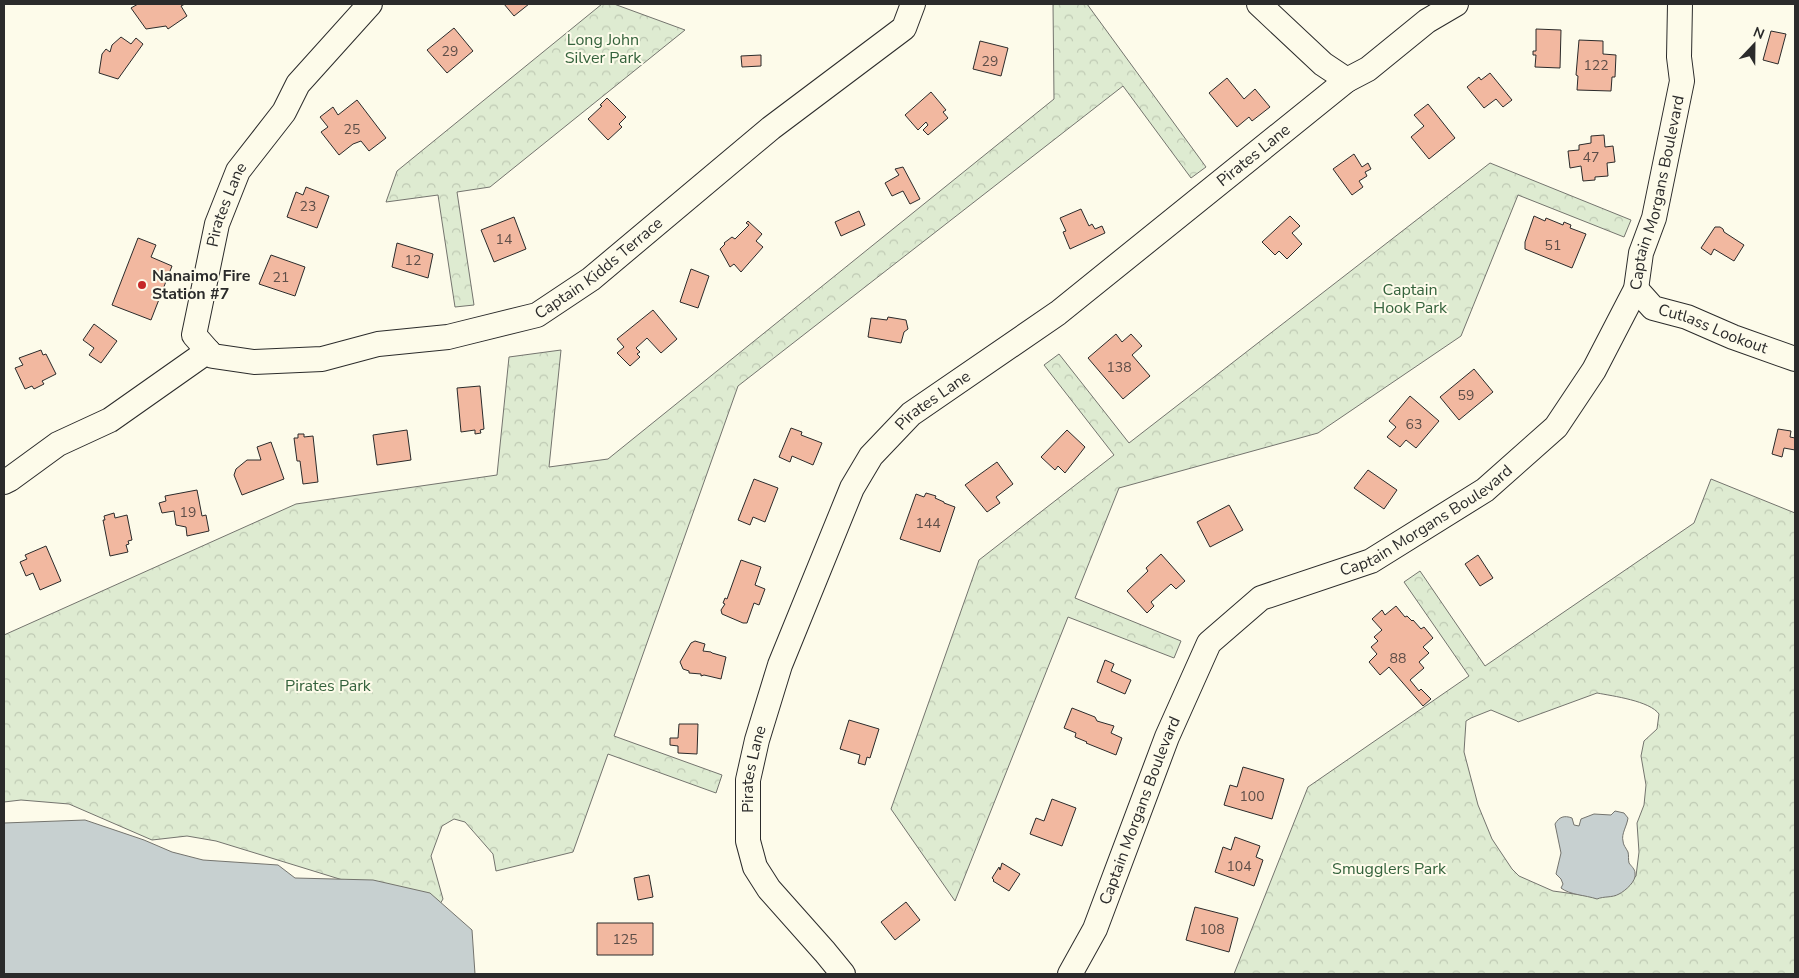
<svg xmlns="http://www.w3.org/2000/svg" width="1799" height="978" viewBox="0 0 1799 978" font-family="'Nunito Sans',sans-serif">
	<defs>
		<pattern id="park-crowns" width="20" height="18" patternUnits="userSpaceOnUse" patternTransform="scale(1.25)"><rect width="20" height="18" fill="#deebd1"/><path d="M2 6a3 3 0 1 1 6 0M12 15a3 3 0 1 1 6 0" fill="none" stroke="#bfcab4"/></pattern>
	</defs>
	<rect width="100%" height="100%" fill="#fdfbea"/>
	<path fill="url(#park-crowns)" stroke="#74746e" fill-rule="evenodd" d="M602 4H614L685 30 490 187 457 192 474 305 455 307 438 195 386 202 397 171Z
		M1053 4H1087L1206 167 1191 178 1123 86 738 386 614 736 722 775 716 793 608 754 573 852 496 871 493 854 465 822 454 819 442 826 431 856 443 899 437 909 216 841 187 836 152 840 69 804 21 800 4 802V635L296 504 497 475 509 357 561 350 549 467 608 459 1054 99Z
		M1490 163 1631 220 1624 237 1518 195 1461 336 1318 433 1119 488 1075 598 1181 641 1174 658 1068 617 955 901 891 809 979 560 1114 455 1044 365 1059 354 1129 443Z
		M1711 479 1795 513V974H1234L1308 787 1469 676 1404 582 1420 571 1485 666 1694 523ZM1597 693C1613 696 1650 701 1659 714L1657 729 1644 741 1641 756 1646 785 1644 805 1637 823 1639 852 1636 876 1628 885 1608 894 1582 895 1553 891 1519 876 1512 869 1492 839 1478 805 1464 752 1466 721 1471 718 1491 710 1517 721 1518 722Z"/>
	<path fill="#c7d0d0" stroke="#74746e" d="M1615 811 1624 813 1628 818C1627 826 1621 834 1623 841 1623 845 1626 848 1628 852 1629 856 1628 859 1629 863 1631 866 1635 869 1635 873 1637 881 1625 891 1619 894 1612 898 1604 896 1597 899 1585 895 1570 895 1561 888L1563 884 1561 879 1556 874 1561 853 1555 824C1559 817 1564 815 1572 818L1574 825 1579 826 1581 819 1594 814 1611 815Z
		M85 820 144 840 172 852 203 860 278 865 295 878 373 880 430 893 472 930 475 974H4V823Z"/>
	<path fill="#f2b8a0" stroke="#2b2b2b" d="M138 4H185L181 6 187 16 168 29 166 26 146 29 131 8Z
		M504 4H529L514 16Z
		M454 28 473 51 447 73 427 50Z
		M1536 29 1561 30 1560 68 1535 67 1536 55H1533V51H1536Z
		M1771 31 1786 34 1778 64 1763 60Z
		M121 37 131 44 136 38 143 44 118 79 99 73 102 54 106 49 110 52 112 45Z
		M1579 40 1603 41V54L1616 55 1615 77H1612L1611 91 1577 90 1578 76 1576 75Z
		M980 41 1008 48 1001 76 973 69Z
		M761 55V66L742 67 741 56Z
		M1490 73 1512 100 1503 107 1496 99 1484 108 1467 87 1479 77 1481 80Z
		M1227 78 1244 99 1255 89 1270 107 1252 121 1249 117 1237 127 1209 93Z
		M931 92 946 110 943 112 948 118 928 135 923 130 928 125 926 122 918 130 905 115Z
		M607 98 626 117 619 124 622 127 608 140 588 119 602 106 600 105Z
		M357 100 386 138 369 151 361 141 353 144 339 155 321 132 328 127 320 117 333 107 338 115Z
		M1428 104 1455 138 1429 159 1411 137 1424 126 1414 115Z
		M1604 135 1605 147 1613 146 1615 162 1607 163 1608 176 1595 177V180L1583 181 1581 166 1570 168 1568 151 1579 150V145L1591 143V136Z
		M1354 154 1362 167 1368 163 1371 169 1365 172 1367 176 1359 181 1363 187 1352 195 1333 169Z
		M903 167 920 199 910 204 903 191 892 196 885 183 899 175 895 169Z
		M306 187 329 196 317 228 287 217 296 192 303 195Z
		M1081 209 1089 226 1092 224 1095 229 1102 226 1105 233 1070 249 1063 232 1066 231 1060 218Z
		M859 211 865 225 841 236 835 222Z
		M1290 216 1300 226 1292 233 1302 244 1287 259 1279 251 1275 255 1262 242Z
		M1534 216 1545 221 1546 218 1563 225 1564 222 1571 225 1570 228 1586 234 1572 268 1525 249V242Z
		M514 217 526 249 494 262 481 230Z
		M748 221 762 234 756 241 763 247 741 272 734 264 730 267 720 249 725 244 724 243 732 237 735 239 749 225 746 223Z
		M1715 227H1720L1723 229 1724 232 1744 245 1734 261 1714 249 1711 255 1701 248Z
		M138 238 156 245 151 257 172 266 151 320 112 305Z
		M397 243 433 254 428 278 392 267Z
		M271 255 305 267 295 296 259 284Z
		M691 269 709 276 698 308 680 302Z
		M653 310 677 339 661 353 647 338 636 348 640 352 637 354 640 357 630 366 617 353 624 347 617 339Z
		M888 317 906 320 908 329 904 332 901 343 868 337 871 318 887 320Z
		M94 324 117 341 101 363 89 355 94 348 83 340Z
		M1116 334 1122 342 1131 334 1142 346 1132 355 1150 376 1123 399 1088 358Z
		M41 350 43 355 46 354 56 374 42 381 44 384 34 389 32 386 25 389 15 368 23 365 19 358Z
		M1474 369 1493 392 1459 420 1440 397Z
		M480 386 484 429 480 430 481 433 475 434V430L461 432 457 388Z
		M1410 396 1439 421 1416 448 1406 440 1400 447 1387 437 1396 427 1389 421Z
		M791 428 802 432 801 435 822 443 813 465 792 456 790 462 779 457Z
		M1778 429 1791 431 1790 437 1795 438V450L1784 448 1782 457 1772 454Z
		M407 430 411 460 377 465 373 435Z
		M1067 430 1085 447 1065 473 1058 466 1055 470 1041 457Z
		M298 434H304V437L313 436 318 482 303 484 300 461H297L294 438H298Z
		M271 442 284 479 242 495 234 475 236 469 247 460H261L257 447Z
		M997 462 1013 484 996 497 1000 503 987 512 965 485Z
		M1368 470 1397 490 1384 509 1354 488Z
		M754 479 778 488 765 522 753 517 750 525 738 520Z
		M197 490 202 516 206 515 209 531 187 536 186 527 176 525 174 511 162 513 159 503 166 501 165 496Z
		M926 493 936 496 935 498 944 502V503L955 507 940 552 900 539 916 494 924 497Z
		M1229 505 1243 530 1210 547 1197 522Z
		M114 513 115 518 127 515 132 540 128 541 129 544 126 545 128 552 110 556 103 520H105L104 516Z
		M46 546 61 581 40 590 33 573 26 576 20 562 27 559 25 555Z
		M1161 554 1185 581 1176 589 1171 584 1151 602 1154 606 1147 613 1127 591 1148 571 1146 568Z
		M1478 555 1493 578 1480 586 1465 564Z
		M741 560 761 567 755 585 765 589 759 605 754 603 747 623H743L722 614 721 610 725 604 723 603 725 598 727 599Z
		M1396 606 1405 617 1407 616 1412 621 1413 620 1421 629 1424 627 1433 638 1423 647 1429 653 1419 662 1424 668 1410 680 1419 691 1421 689 1431 699 1423 706 1389 667 1380 675 1369 662 1377 654 1371 647 1378 641 1374 637 1382 630 1372 619 1382 610 1385 615Z
		M695 641 705 644 703 651 711 652 712 653 726 657 721 679 704 675 701 676V674L689 673V671L683 669 680 662 691 643Z
		M1105 660 1114 664 1111 671 1131 680 1125 694 1097 682Z
		M1072 708 1095 717 1097 721 1114 726 1111 733 1122 738 1116 755 1086 743 1087 742 1075 737 1076 733 1064 728Z
		M849 720 879 729 870 758 867 757 865 765 858 763 860 755 840 749Z
		M679 724H698L697 754 678 753V746L670 745V738H678Z
		M1243 767 1284 779 1272 819 1224 805 1230 785 1237 787Z
		M1052 799 1076 808 1062 846 1030 834 1036 818 1044 821Z
		M1235 837 1260 846 1256 857 1263 860 1254 886 1215 872 1223 847 1231 850Z
		M1002 863 1020 874 1009 891 993 881 994 880 992 878 999 867 1000 870Z
		M649 875 653 897 638 900 634 878Z
		M906 902 920 920 895 940 881 922Z
		M1195 907 1238 918 1229 952 1186 940Z
		M597 923H653V955H597Z"/>
	<g fill="none" stroke-linecap="round" stroke-linejoin="round">
		<g stroke="#2b2b2b" stroke-width="26">
			<g id="minor">
				<path d="M1259 4 1323 64 1347 80"/>
				<path id="s1" d="M1636 289 1653 308 1687 317 1733 337 1795 359"/>
				<path id="s2" d="M208 351 213 356 254 362 322 359 378 344 448 337 537 315 591 279 771 128 904 28 913 4"/>
				<path id="s3" d="M4 482 10 479 58 444 110 420 208 351 194 335 217 224 238 171 284 112 298 84 370 4"/>
				<path id="s4" d="M843 974 825 952 769 889 755 867 748 841V780L757 740 780 665 852 488 871 456 911 414 1058 313 1347 80 1368 69 1427 21 1456 4"/>
				<path id="s5" d="M1070 974 1095 929 1167 737 1209 643 1261 598 1371 561 1485 490 1556 427 1594 370 1636 289 1641 253 1654 218 1682 81 1679 57 1680 4"/>
			</g>
		</g>
		<use href="#minor" stroke="#fdfbea" stroke-width="24"/>
	</g>
	<circle fill="#c62828" stroke="#fdfbea" stroke-width="2" cx="142" cy="285" r="5"/>
	<g text-anchor="middle" dominant-baseline="central" stroke-width="4" stroke-linejoin="round" paint-order="stroke">
		<g font-size="14" fill="#5d4e48">
			<text x="450" y="51">29</text>
			<text x="990" y="61">29</text>
			<text x="1596" y="65">122</text>
			<text x="352" y="129">25</text>
			<text x="1591" y="157">47</text>
			<text x="308" y="206">23</text>
			<text x="504" y="239">14</text>
			<text x="1553" y="245">51</text>
			<text x="413" y="260">12</text>
			<text x="281" y="277">21</text>
			<text x="1119" y="367">138</text>
			<text x="1466" y="395">59</text>
			<text x="1414" y="424">63</text>
			<text x="188" y="512">19</text>
			<text x="928" y="523">144</text>
			<text x="1398" y="658">88</text>
			<text x="1252" y="796">100</text>
			<text x="1239" y="866">104</text>
			<text x="1212" y="929">108</text>
			<text x="625" y="939">125</text>
		</g>
		<g font-size="16" fill="#34623c" stroke="#fdfbea">
			<text x="603" y="40">Long John<tspan x="603" dy="18">Silver Park</tspan></text>
			<text x="1410" y="290">Captain<tspan x="1410" dy="18">Hook Park</tspan></text>
			<text x="328" y="686">Pirates Park</text>
			<text x="1389" y="869">Smugglers Park</text>
		</g>
		<g font-size="16" fill="#2b2b2b" stroke="#fdfbea">
			<text stroke="none"><textPath href="#s4" startOffset="1062">Pirates Lane</textPath></text>
			<text stroke="none"><textPath href="#s5" startOffset="1032">Captain Morgans Boulevard</textPath></text>
			<text stroke="none"><textPath href="#s3" startOffset="399">Pirates Lane</textPath></text>
			<text stroke="none"><textPath href="#s2" startOffset="414">Captain Kidds Terrace</textPath></text>
			<text stroke="none"><textPath href="#s1" startOffset="89">Cutlass Lookout</textPath></text>
			<text stroke="none"><textPath href="#s4" startOffset="658">Pirates Lane</textPath></text>
			<text stroke="none"><textPath href="#s5" startOffset="612">Captain Morgans Boulevard</textPath></text>
			<text stroke="none"><textPath href="#s4" startOffset="238">Pirates Lane</textPath></text>
			<text stroke="none"><textPath href="#s5" startOffset="178">Captain Morgans Boulevard</textPath></text>
		</g>
		<g font-size="16" font-weight="bold" fill="#2b2b2b" stroke="#fdfbea" text-anchor="start">
			<text x="152" y="276">Nanaimo Fire<tspan x="152" dy="18">Station #7</tspan></text>
		</g>
	</g>
	<rect width="1799" height="978" fill="none" stroke="#2b2b2b" stroke-width="10"/>
	<g transform="translate(1754 45) rotate(22)" stroke="#fdfbea" stroke-width="4" paint-order="stroke">
	<path d="M0-4L9 19L0 12L-9 19Z" fill="#2b2b2b"/>
	<text y="-8" font-size="14" font-weight="bold" text-anchor="middle" fill="#2b2b2b">N</text>
	</g>
</svg>
